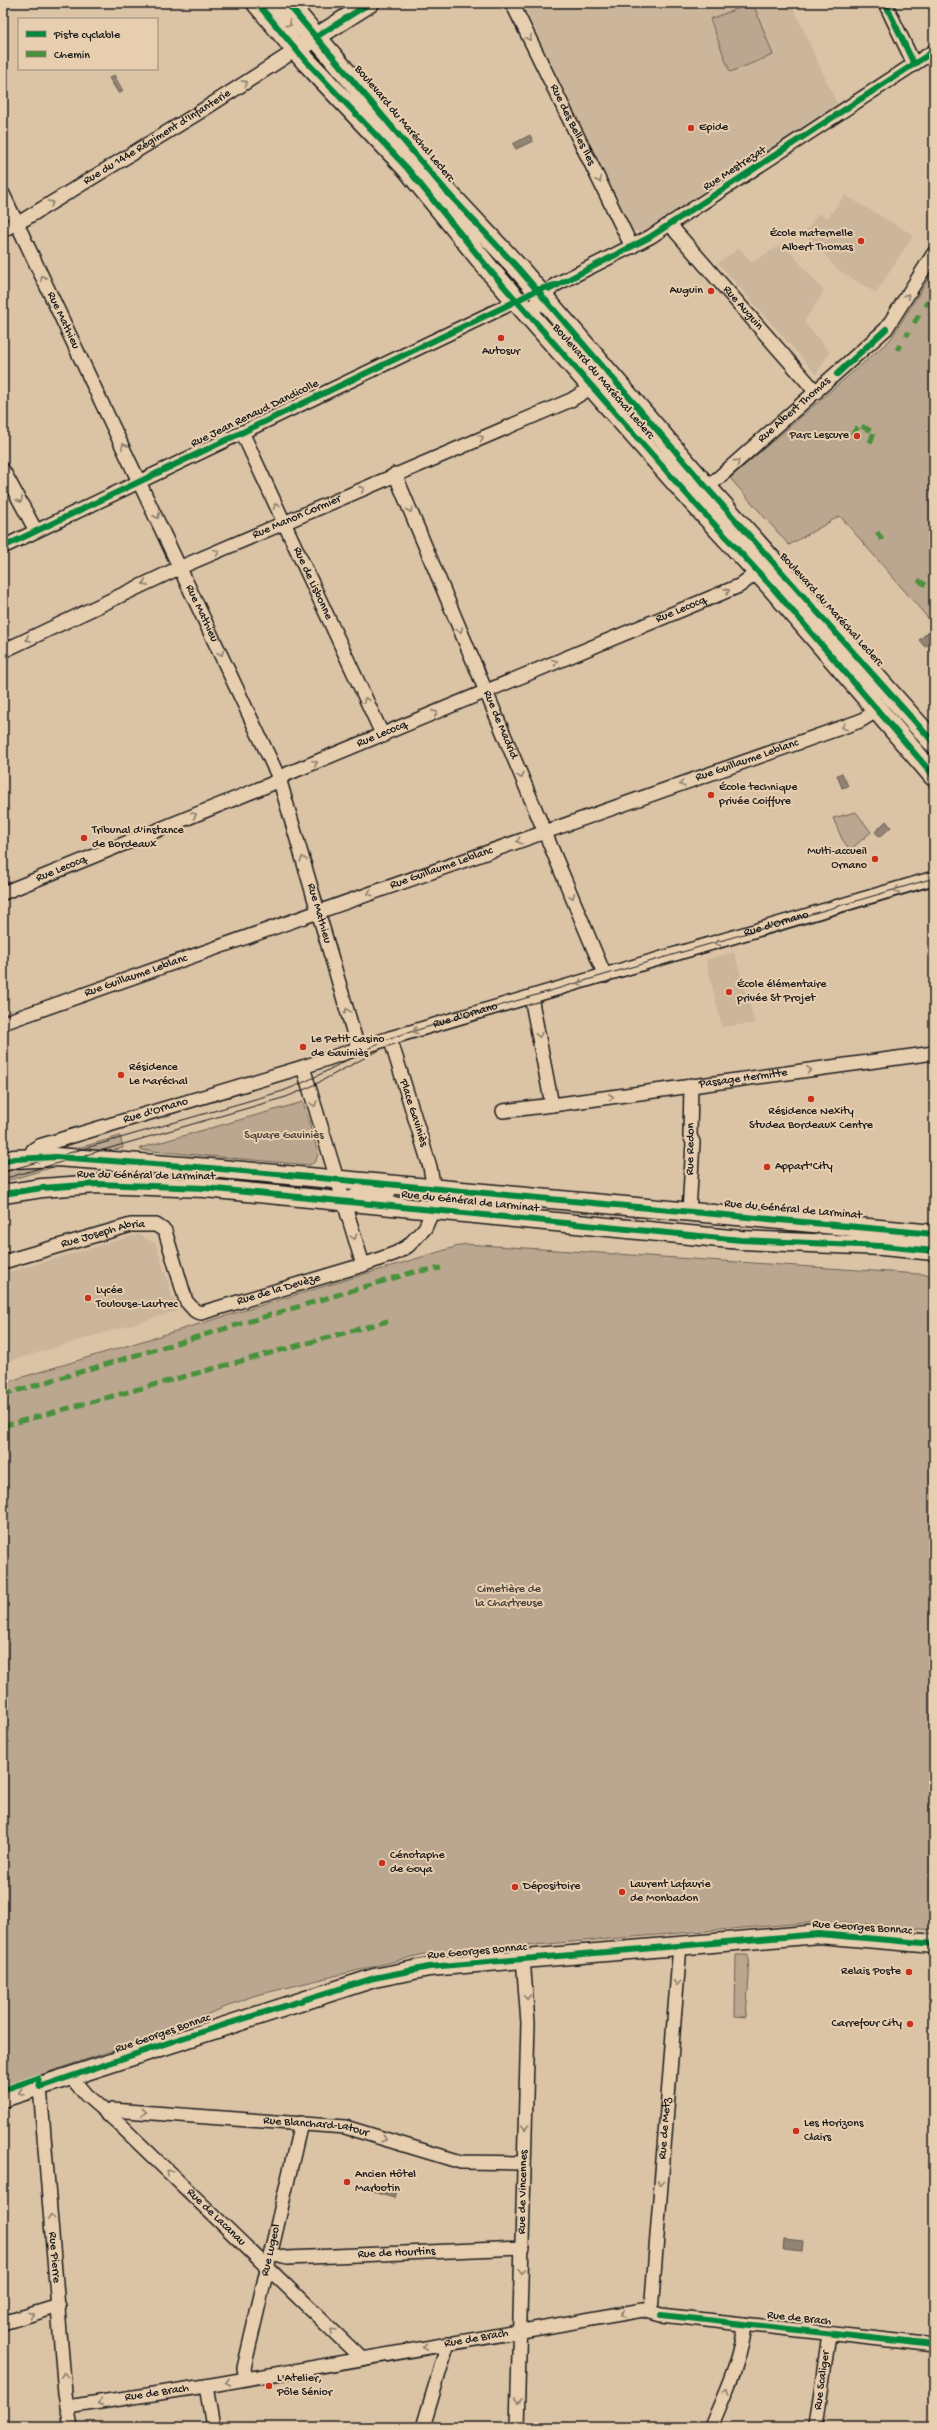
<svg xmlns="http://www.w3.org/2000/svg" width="937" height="2430" viewBox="0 0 937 2430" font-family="'Gochi Hand',sans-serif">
	<rect width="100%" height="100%" fill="#dbc3a6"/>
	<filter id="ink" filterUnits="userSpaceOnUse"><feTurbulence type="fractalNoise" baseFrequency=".025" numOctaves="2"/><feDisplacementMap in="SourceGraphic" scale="8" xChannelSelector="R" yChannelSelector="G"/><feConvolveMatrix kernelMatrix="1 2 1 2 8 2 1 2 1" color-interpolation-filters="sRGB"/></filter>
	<g filter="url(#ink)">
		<path fill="#cbb59b" d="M522 3H791L837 104 642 233 632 230Z
			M845 195 913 235 876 293 837 269 805 232 819 213 826 218 829 216Z
			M783 244 824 291 804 322 830 352 816 374 718 263 739 248 752 262Z
			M734 952 755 1023 722 1027 706 960Z
			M139 1234 156 1244 177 1311 3 1363V1274Z"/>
		<path fill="#bba78f" stroke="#6c6256" d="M753 3 773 55 730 72 710 19Z
			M934 270V625L840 516 789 545 730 478 890 340Z
			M856 812 871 832 850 850 842 839 833 818Z
			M303 1102 318 1153 316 1161 310 1165 141 1150 140 1148Z
			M120 1136 123 1148 99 1154 64 1152Z
			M60 1165 3 1182V1166Z
			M465 1244 934 1275V1930L829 1921 424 1954 253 1996 136 2043 3 2087V1383Z
			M736 1955H748L749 1975 746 2017 735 2016Z"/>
		<path fill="#928372" stroke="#635a50" d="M114 75 123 91 119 94 109 78Z
			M530 135 533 141 516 149 513 144Z
			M933 628 934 639 925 647 919 640Z
			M842 773 848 786 842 788 837 775Z
			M886 821 891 827 880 837 875 832Z
			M376 2184 396 2190 394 2198 373 2192Z
			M784 2239 803 2241 802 2252 783 2250Z"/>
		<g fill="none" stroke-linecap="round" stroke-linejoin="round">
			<g stroke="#1c1c1c" stroke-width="16">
				<g id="street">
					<path id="s1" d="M512 3 632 247"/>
					<path d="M885 3 914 64"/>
					<path d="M275 10 285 22 311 36"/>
					<path id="s2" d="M3 194 279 778 358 1048"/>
					<path id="s3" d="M670 223 676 232 816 392"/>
					<path id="s4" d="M3 230 25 219 195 115 296 50"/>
					<path d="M534 319 535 304 555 285 650 237 934 51"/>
					<path id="s5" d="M242 432 383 736"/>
					<path d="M3 470 36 531"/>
					<path id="s6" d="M395 474 605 976"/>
					<path id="s7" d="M700 488H707L886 329 934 253"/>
					<path d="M3 547 504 307 516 299"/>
					<path id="s8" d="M3 651 181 567 571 400 592 387"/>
					<path id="s9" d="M3 893 271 784 287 774 739 586 763 568"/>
					<path id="s10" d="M531 997 552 1105 934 1053"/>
					<path id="s11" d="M3 1023 860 721 878 710"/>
					<path d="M303 1067 363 1265 396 1253 408 1246 425 1228 433 1210 434 1189 430 1167 390 1038"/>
					<path d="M503 1111 552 1105"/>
					<path id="s12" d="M29 1159 33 1150 39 1146 303 1067 390 1038 934 878"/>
					<path d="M344 1200 363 1193H389"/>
					<path d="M689 1212 693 1142 690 1136 691 1085"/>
					<path id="s13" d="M3 1262 131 1225H156L165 1231 186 1301 195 1311 201 1313 363 1265"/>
					<path id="s14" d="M71 2077 86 2095 117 2122 361 2358"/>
					<path id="s15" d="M40 2087 65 2394 71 2427"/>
					<path id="s16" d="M107 2115 112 2110 345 2127 461 2162 524 2163"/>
					<path id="s17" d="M271 2254 287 2258 523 2248"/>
					<path id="s18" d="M651 2312 680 1945"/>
					<path d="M3 2323 59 2306"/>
					<path id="s19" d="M246 2378 244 2368 301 2123"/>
					<path d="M206 2386 213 2427"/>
					<path id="s20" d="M67 2407 206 2386 643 2310 661 2315 934 2345"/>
					<path d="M423 2427 448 2343"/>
					<path id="s21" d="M517 2427 528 2023 523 1958"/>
					<path d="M711 2427C724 2395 742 2359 745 2324"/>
					<path id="s22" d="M816 2427 829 2334"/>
				</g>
			</g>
			<g stroke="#1c1c1c" stroke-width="21">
				<path id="secondary" d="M296 50 370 3
					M3 1162 14 1159 56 1157 210 1168 934 1234
					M3 1194 42 1188 97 1184 205 1188 741 1240 882 1246 934 1251
					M3 2098 374 1978 429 1967 819 1934 934 1944"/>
			</g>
			<g stroke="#1c1c1c" stroke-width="23">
				<path id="primary" d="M257 3 305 60 407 168 493 274 691 499 772 587 934 776
					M287 3 447 192 518 268 707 488 934 743"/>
			</g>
			<use href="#street" stroke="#e7ceaf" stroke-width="13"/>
			<use href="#secondary" stroke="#e7ceaf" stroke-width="18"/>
			<use href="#primary" stroke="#e7ceaf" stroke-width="20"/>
			<path stroke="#1c1c1c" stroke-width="1" d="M3 1172 283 1091C321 1077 354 1054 390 1038L934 878
				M3 1179 286 1097 310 1087 385 1047 934 885"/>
			<path stroke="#49923c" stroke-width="5" stroke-dasharray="10 5" stroke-linecap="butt" d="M933 292 934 291
				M925 306 928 301
				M914 323 919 315
				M906 336 909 332
				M897 350 900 345
				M852 435 859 425 874 432 870 443
				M877 532 882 540
				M918 580 926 585
				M3 1395 414 1272 441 1268
				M3 1426 388 1321"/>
			<g stroke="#e7ceaf" stroke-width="8">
				<path id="cycleway" d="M257 3 305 60 407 168 493 274 691 499 772 587 934 776
					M287 3 447 192 518 268 707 488 934 743
					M885 3 914 64
					M316 37 370 3
					M550 289 650 237 934 51
					M837 374 886 329
					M3 547 504 307 537 290 555 285
					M3 1162 14 1159 56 1157 210 1168 934 1234
					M3 1194 42 1188 97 1184 205 1188 741 1240 882 1246 934 1251
					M3 2090 38 2078 40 2087 176 2040 374 1978 429 1967 819 1934 934 1944
					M661 2315 934 2345"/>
			</g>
			<use href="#cycleway" stroke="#00873e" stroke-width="6"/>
		</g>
		<defs><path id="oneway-chevron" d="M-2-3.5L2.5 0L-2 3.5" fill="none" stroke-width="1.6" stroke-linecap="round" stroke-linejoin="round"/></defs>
		<g stroke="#8c7e6d">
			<use href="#oneway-chevron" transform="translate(289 24) rotate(36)"/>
			<use href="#oneway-chevron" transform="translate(529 38) rotate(64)"/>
			<use href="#oneway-chevron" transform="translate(245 83) rotate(-33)"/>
			<use href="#oneway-chevron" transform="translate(599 180) rotate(64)"/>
			<use href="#oneway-chevron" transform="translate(51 203) rotate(-31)"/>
			<use href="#oneway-chevron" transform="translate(43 278) rotate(-116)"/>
			<use href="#oneway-chevron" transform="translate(907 296) rotate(-58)"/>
			<use href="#oneway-chevron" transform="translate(481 438) rotate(-23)"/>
			<use href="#oneway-chevron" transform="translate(124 446) rotate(-116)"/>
			<use href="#oneway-chevron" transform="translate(737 462) rotate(-41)"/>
			<use href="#oneway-chevron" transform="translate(362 489) rotate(-24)"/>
			<use href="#oneway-chevron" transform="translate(20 500) rotate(61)"/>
			<use href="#oneway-chevron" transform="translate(276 506) rotate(-115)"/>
			<use href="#oneway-chevron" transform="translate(410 510) rotate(67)"/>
			<use href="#oneway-chevron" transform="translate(157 516) rotate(65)"/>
			<use href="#oneway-chevron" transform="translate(217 552) rotate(-23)"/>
			<use href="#oneway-chevron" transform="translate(145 583) rotate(155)"/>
			<use href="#oneway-chevron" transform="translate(727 591) rotate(-22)"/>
			<use href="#oneway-chevron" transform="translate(460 630) rotate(67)"/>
			<use href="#oneway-chevron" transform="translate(28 639) rotate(155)"/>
			<use href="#oneway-chevron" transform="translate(221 653) rotate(66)"/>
			<use href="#oneway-chevron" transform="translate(555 662) rotate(-22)"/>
			<use href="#oneway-chevron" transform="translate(366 700) rotate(-115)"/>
			<use href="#oneway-chevron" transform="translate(435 713) rotate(-24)"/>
			<use href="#oneway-chevron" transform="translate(844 727) rotate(161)"/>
			<use href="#oneway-chevron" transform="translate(315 763) rotate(-22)"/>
			<use href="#oneway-chevron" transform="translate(521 776) rotate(67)"/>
			<use href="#oneway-chevron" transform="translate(682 784) rotate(161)"/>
			<use href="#oneway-chevron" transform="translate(194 815) rotate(-22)"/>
			<use href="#oneway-chevron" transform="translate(519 841) rotate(161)"/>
			<use href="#oneway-chevron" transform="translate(303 859) rotate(-107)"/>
			<use href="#oneway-chevron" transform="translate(897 890) rotate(163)"/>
			<use href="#oneway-chevron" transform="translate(370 893) rotate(161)"/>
			<use href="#oneway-chevron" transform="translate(572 896) rotate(67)"/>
			<use href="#oneway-chevron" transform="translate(718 943) rotate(164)"/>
			<use href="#oneway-chevron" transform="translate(580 983) rotate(164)"/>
			<use href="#oneway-chevron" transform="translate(347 1011) rotate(-106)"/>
			<use href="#oneway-chevron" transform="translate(415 1031) rotate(163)"/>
			<use href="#oneway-chevron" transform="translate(539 1035) rotate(80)"/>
			<use href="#oneway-chevron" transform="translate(809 1070) rotate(-8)"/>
			<use href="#oneway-chevron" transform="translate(611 1097) rotate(-8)"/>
			<use href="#oneway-chevron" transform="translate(314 1104) rotate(74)"/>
			<use href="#oneway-chevron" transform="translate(354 1237) rotate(72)"/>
			<use href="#oneway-chevron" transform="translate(677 1983) rotate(95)"/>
			<use href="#oneway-chevron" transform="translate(527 1997) rotate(87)"/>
			<use href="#oneway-chevron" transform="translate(21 2092) rotate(162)"/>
			<use href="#oneway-chevron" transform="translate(144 2112) rotate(4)"/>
			<use href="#oneway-chevron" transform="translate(525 2127) rotate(92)"/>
			<use href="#oneway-chevron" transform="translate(384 2139) rotate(17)"/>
			<use href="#oneway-chevron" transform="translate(169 2172) rotate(-136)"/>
			<use href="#oneway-chevron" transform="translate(661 2183) rotate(95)"/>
			<use href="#oneway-chevron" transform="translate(51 2217) rotate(-95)"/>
			<use href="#oneway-chevron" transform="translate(522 2271) rotate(91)"/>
			<use href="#oneway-chevron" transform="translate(623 2314) rotate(170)"/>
			<use href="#oneway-chevron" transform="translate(31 2315) rotate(-16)"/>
			<use href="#oneway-chevron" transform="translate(333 2331) rotate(-135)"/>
			<use href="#oneway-chevron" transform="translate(425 2347) rotate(170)"/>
			<use href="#oneway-chevron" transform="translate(64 2375) rotate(-94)"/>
			<use href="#oneway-chevron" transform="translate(228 2382) rotate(169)"/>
			<use href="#oneway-chevron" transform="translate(726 2391) rotate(-69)"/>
			<use href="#oneway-chevron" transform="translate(518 2401) rotate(92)"/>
			<use href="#oneway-chevron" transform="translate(100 2403) rotate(170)"/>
		</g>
	</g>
	<g fill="#c8321e" stroke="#e7ceaf" stroke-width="1.5">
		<circle cx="691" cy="128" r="4"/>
		<circle cx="861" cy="241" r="4"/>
		<circle cx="711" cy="291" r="4"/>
		<circle cx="501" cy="338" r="4"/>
		<circle cx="857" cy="436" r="4"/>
		<circle cx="711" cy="795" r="4"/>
		<circle cx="84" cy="838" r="4"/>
		<circle cx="875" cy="859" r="4"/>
		<circle cx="729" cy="992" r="4"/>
		<circle cx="303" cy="1047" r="4"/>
		<circle cx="121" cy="1075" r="4"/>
		<circle cx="811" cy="1099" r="4"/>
		<circle cx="767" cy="1167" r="4"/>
		<circle cx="88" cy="1298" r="4"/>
		<circle cx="382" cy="1863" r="4"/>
		<circle cx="515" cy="1887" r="4"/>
		<circle cx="622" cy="1892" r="4"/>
		<circle cx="909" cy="1972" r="4"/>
		<circle cx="910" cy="2024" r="4"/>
		<circle cx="796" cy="2131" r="4"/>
		<circle cx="347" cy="2182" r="4"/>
		<circle cx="269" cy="2386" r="4"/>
	</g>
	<g text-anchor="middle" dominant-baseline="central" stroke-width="4" stroke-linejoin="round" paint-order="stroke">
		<g font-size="12" fill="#1c1c1c" stroke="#e7ceaf">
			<text transform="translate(404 124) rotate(50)">Boulevard du Maréchal Leclerc</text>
			<text stroke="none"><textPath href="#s1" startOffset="136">Rue des Belles Îles</textPath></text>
			<text stroke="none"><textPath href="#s4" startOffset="180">Rue du 144e Régiment d'Infanterie</textPath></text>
			<text transform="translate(735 169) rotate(-33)">Rue Mestrezat</text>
			<text stroke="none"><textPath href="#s3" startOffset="112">Rue Auguin</textPath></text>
			<text stroke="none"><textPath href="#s2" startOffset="140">Rue Mathieu</textPath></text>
			<text transform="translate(603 382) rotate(49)">Boulevard du Maréchal Leclerc</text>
			<text stroke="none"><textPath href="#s7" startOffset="124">Rue Albert Thomas</textPath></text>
			<text transform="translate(255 414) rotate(-26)">Rue Jean Renaud Dandicolle</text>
			<text stroke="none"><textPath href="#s8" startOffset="323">Rue Manon Cormier</textPath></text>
			<text stroke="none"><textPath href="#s5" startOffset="167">Rue de Lisbonne</textPath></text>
			<text stroke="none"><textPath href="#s9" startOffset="735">Rue Lecocq</textPath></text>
			<text transform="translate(831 610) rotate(48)">Boulevard du Maréchal Leclerc</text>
			<text stroke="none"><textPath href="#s2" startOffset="464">Rue Mathieu</textPath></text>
			<text stroke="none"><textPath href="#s6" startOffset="272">Rue de Madrid</textPath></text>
			<text stroke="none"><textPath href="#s9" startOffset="411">Rue Lecocq</textPath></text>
			<text stroke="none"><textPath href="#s11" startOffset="789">Rue Guillaume Leblanc</textPath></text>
			<text stroke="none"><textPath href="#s11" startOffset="465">Rue Guillaume Leblanc</textPath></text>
			<text stroke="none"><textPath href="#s9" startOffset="63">Rue Lecocq</textPath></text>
			<text stroke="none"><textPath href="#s2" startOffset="787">Rue Mathieu</textPath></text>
			<text stroke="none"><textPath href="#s12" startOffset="787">Rue d'Ornano</textPath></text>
			<text stroke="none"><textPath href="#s11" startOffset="141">Rue Guillaume Leblanc</textPath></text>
			<text stroke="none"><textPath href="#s12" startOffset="463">Rue d'Ornano</textPath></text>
			<text stroke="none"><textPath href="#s10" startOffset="303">Passage Hermitte</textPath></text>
			<text stroke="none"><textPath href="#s12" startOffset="139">Rue d'Ornano</textPath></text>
			<text transform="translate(413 1113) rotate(72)">Place Gaviniès</text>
			<text transform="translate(691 1149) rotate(-89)">Rue Redon</text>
			<text transform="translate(146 1176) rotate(1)">Rue du Général de Larminat</text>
			<text transform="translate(470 1202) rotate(6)">Rue du Général de Larminat</text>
			<text transform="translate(793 1210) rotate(5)">Rue du Général de Larminat</text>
			<text stroke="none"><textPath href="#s13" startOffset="104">Rue Joseph Abria</textPath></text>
			<text stroke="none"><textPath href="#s13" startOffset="343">Rue de la Devèze</textPath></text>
			<text transform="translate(862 1928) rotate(4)">Rue Georges Bonnac</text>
			<text transform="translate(477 1952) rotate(-5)">Rue Georges Bonnac</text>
			<text transform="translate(163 2034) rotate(-19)">Rue Georges Bonnac</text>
			<text stroke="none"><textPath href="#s16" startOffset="212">Rue Blanchard-Latour</textPath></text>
			<text stroke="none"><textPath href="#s18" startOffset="184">Rue de Metz</textPath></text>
			<text stroke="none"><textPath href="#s21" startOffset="235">Rue de Vincennes</textPath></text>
			<text stroke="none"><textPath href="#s14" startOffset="202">Rue de Lacanau</textPath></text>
			<text stroke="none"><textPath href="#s19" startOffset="131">Rue Lugeol</textPath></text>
			<text stroke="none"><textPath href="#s17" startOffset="126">Rue de Hourtins</textPath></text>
			<text stroke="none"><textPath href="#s15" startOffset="171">Rue Pierre</textPath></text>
			<text transform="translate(799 2319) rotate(6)">Rue de Brach</text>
			<text stroke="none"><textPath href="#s20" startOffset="415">Rue de Brach</textPath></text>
			<text stroke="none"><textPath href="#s22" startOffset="47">Rue Scaliger</textPath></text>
			<text stroke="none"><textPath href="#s20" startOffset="91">Rue de Brach</textPath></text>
		</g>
		<g font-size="12" fill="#1c1c1c" stroke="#e7ceaf" text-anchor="start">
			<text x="699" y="128">Epide</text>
			<text x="853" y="234" text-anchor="end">École maternelle<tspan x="853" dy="14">Albert Thomas</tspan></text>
			<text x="703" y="291" text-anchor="end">Auguin</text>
			<text x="501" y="352" text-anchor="middle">Autosur</text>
			<text x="849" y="436" text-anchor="end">Parc Lescure</text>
			<text x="719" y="788">École technique<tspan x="719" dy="14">privée Coiffure</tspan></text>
			<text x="92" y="831">Tribunal d'instance<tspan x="92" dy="14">de Bordeaux</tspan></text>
			<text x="867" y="852" text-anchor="end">Multi-accueil<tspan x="867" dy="14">Ornano</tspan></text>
			<text x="737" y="985">École élémentaire<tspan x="737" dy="14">privée St Projet</tspan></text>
			<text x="311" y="1040">Le Petit Casino<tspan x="311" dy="14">de Gaviniès</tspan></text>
			<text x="129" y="1068">Résidence<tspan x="129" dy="14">Le Maréchal</tspan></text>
			<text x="811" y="1112" text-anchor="middle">Résidence Nexity<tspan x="811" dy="14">Studea Bordeaux Centre</tspan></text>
			<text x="775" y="1167">Appart'City</text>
			<text x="96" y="1291">Lycée<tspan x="96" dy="14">Toulouse-Lautrec</tspan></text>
			<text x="390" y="1856">Cénotaphe<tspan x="390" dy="14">de Goya</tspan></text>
			<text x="630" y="1885">Laurent Lafaurie<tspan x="630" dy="14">de Monbadon</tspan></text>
			<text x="523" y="1887">Dépositoire</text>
			<text x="901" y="1972" text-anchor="end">Relais Poste</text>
			<text x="902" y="2024" text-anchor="end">Carrefour City</text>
			<text x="804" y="2124">Les Horizons<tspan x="804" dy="14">Clairs</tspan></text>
			<text x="355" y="2175">Ancien Hôtel<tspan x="355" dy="14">Marbotin</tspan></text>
			<text x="277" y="2379">L'Atelier,<tspan x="277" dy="14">Pôle Sénior</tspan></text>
		</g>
		<g font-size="12" fill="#443f39" stroke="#e7ceaf">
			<text x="284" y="1136">Square Gaviniès</text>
			<text x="509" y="1590">Cimetière de<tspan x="509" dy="14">la Chartreuse</tspan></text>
		</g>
	</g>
	<rect width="937" height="2430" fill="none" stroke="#e7ceaf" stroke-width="16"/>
	<rect x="8" y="8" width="921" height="2414" fill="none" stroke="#1c1c1c" stroke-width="1.5" filter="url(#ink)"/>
	<rect x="18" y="18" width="140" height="52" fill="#e7ceaf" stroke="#968774"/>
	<rect x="26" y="31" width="20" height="6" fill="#00873e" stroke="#968774"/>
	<text x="54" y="38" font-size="12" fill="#1c1c1c">Piste cyclable</text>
	<rect x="26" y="51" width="20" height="6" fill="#49923c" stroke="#968774"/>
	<text x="54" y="58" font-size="12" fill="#1c1c1c">Chemin</text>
</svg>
